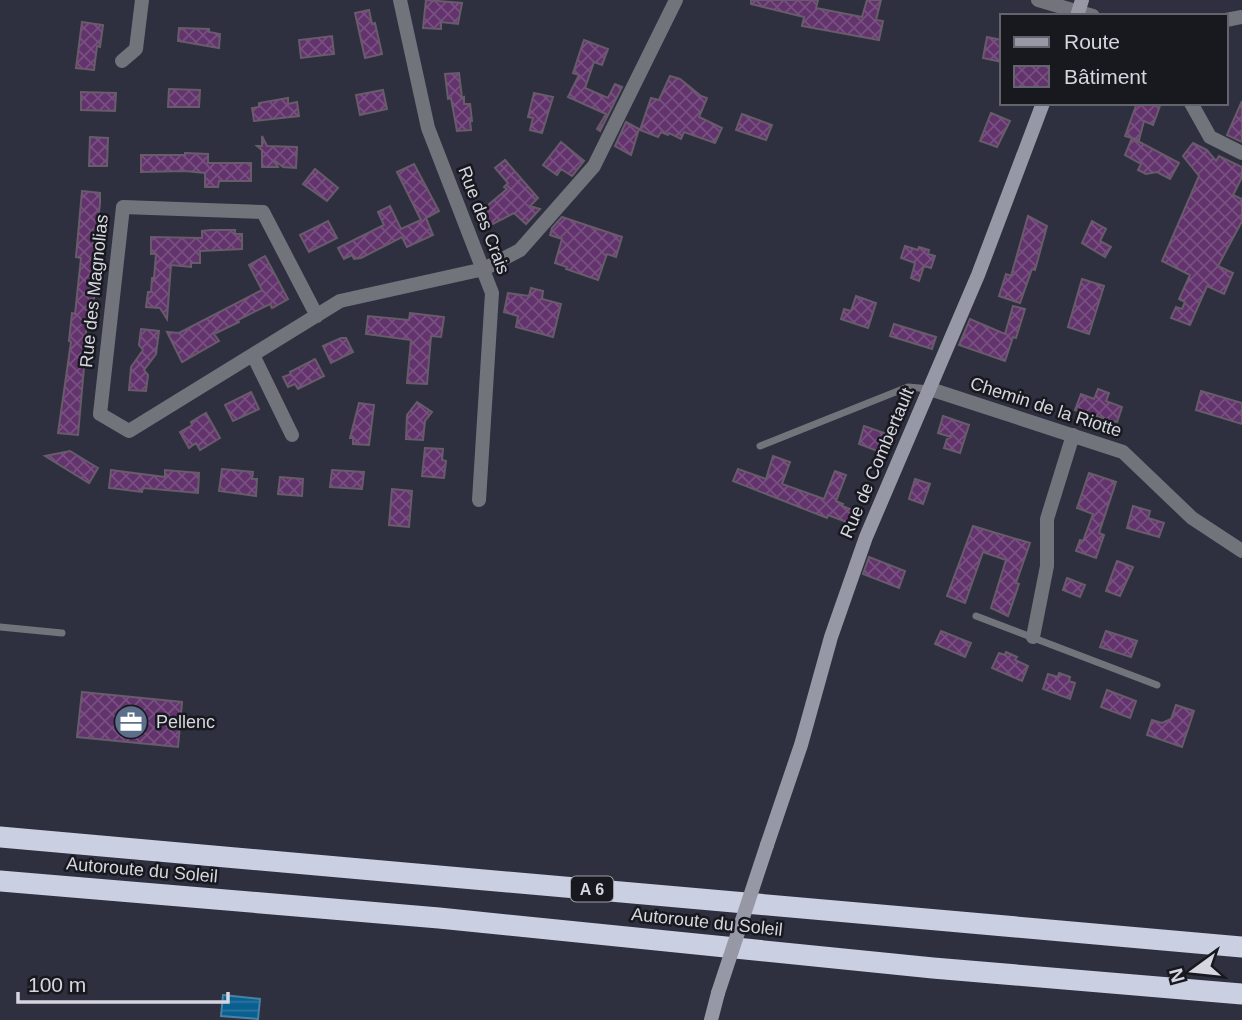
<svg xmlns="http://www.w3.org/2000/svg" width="1242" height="1020" viewBox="0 0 1242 1020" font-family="Helvetica,sans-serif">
	<defs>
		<pattern id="water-rules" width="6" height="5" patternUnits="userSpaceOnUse" patternTransform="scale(1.75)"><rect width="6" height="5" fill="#095f8f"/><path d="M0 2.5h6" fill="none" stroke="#2c759e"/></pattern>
		<pattern id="building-cross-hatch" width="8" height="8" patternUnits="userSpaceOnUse" patternTransform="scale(1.75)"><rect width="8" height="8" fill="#62336c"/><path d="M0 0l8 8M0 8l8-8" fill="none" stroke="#785081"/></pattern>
	</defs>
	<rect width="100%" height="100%" fill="#2f303f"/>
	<path fill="url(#water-rules)" stroke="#4683a7" stroke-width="2" d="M223 995 260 999 258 1019 221 1016Z"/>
	<path fill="url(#building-cross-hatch)" stroke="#685c6a" stroke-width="2" d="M426 0 462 3 458 24 441 22V29L423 28Z
		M751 0H818L816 8 862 17 867 0H881L876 20 883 21 879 40 802 26 804 17 751 4Z
		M369 10 372 24 375 23 382 54 365 58 355 13Z
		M82 22 103 25 100 47 97 46 94 70 76 68Z
		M179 28 209 29V32L220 34 219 48 178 41Z
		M332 36 334 54 301 58 299 40Z
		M987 37 1002 40V62L983 58Z
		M584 40 608 49 602 65 594 62 585 88 608 98 615 84 622 87 600 131 597 129 606 114 568 97 579 75 573 73Z
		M459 73 462 98 464 97V104H470L472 121H470L471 130 457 131 451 98 448 99 445 74Z
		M670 76 680 79 701 96 707 98 699 117 722 128 715 143 684 132 681 139 669 133 668 135 661 132 658 137 640 130 651 98 659 100Z
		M169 89 200 90 199 107H168Z
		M383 90 387 109 360 115 356 95Z
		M81 92 116 93 115 111 81 110Z
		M534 93 553 97 542 133 530 130 533 118 528 117Z
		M288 98V104L297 102 299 116 254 121 252 108 259 107V103Z
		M1242 101V142L1227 135Z
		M1137 103H1161L1153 125 1144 121 1139 140 1125 136Z
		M991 113 1010 121 997 147 980 141Z
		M742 114 772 125 766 140 736 130Z
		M626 122 639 129 631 155 615 146Z
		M262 136 267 146 297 147 296 168 283 167 274 160 278 167H262V150L257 146H262Z
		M90 137 108 138 107 166H89Z
		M1132 138 1179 163 1170 179 1157 172 1146 174 1138 170 1141 164 1125 155Z
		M561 142 584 161 572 176 561 169 557 175 543 165Z
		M1193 143 1207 150 1216 161 1219 156 1242 167V177L1233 195 1242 199V221L1218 266 1233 273 1224 294 1207 286 1190 325 1171 318 1176 307 1182 309 1185 302 1179 299 1190 275 1162 261 1199 176 1183 156Z
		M185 153 208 154V163H251V181H219L218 187H205V173L185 171 141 172V155H185Z
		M505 160 538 198 530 206 540 209 526 224 514 213 489 226 481 211 507 189 504 187 508 183 495 168Z
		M414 164 439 211 426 218 433 235 407 247 402 237 361 258 354 259 352 255 344 259 338 248 384 225 378 212 390 206 401 229 421 220 397 172Z
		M315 169 338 188 327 201 303 184Z
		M82 191 100 193V203L92 275H96L94 299H90L83 356H85L78 435 58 433 71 342 69 341 72 313 75 314 81 258 76 257Z
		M1028 216 1047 226 1035 270 1032 269 1020 303 999 296 1006 274 1011 276Z
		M562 217 622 237 616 257 607 254 598 280 566 269 567 267 555 263 562 239 550 235 552 228Z
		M328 221 337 238 309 252 300 235Z
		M1092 221 1106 229 1100 241 1111 247 1105 257 1082 243Z
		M211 230H235V234H242V249L200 251V263H191V267L171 265 167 319 160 308 146 307 148 292H151L152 278H154L156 254H151V237L202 238V231Z
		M905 246 918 250 919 247 929 250 928 254 935 256 931 268 924 266 919 281 911 278 915 263 901 258Z
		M265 256 288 299 272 308 270 304 238 320 239 322 214 334 219 341 182 362 167 332 179 333 262 290 249 265Z
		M1082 279 1104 286 1089 334 1068 327Z
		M531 288 543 291 542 299 561 304 553 337 516 327 518 316 504 312 508 293 529 296Z
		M856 296 876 303 868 328 841 319 844 309 851 311Z
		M1013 306 1025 309 1016 338 1013 337 1005 361 959 345 970 319 1005 334Z
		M410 313 444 317 441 337 431 336 427 384 407 383 411 340 366 334 368 316 409 320Z
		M894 324 936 337 932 349 890 336Z
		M141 329 159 331 156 354 144 370 148 375 146 391 129 390 131 367 143 350 139 345Z
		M341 338H346L353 352 331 363 323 346Z
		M315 359 324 376 298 389 295 384 288 387 283 377 291 374 290 372Z
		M1098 389 1109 393 1106 401 1122 407 1117 422 1075 410 1081 394 1094 399Z
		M1201 391 1242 403V424L1196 410Z
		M251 392 259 409 233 421 225 405Z
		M417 402 432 412 425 421 423 440 406 439 407 415Z
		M359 403 374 405 369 445 353 444V438H350Z
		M206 413 220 438 200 450 196 443 189 448 180 432 192 425 191 422Z
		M943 416 969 425 960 453 944 448 947 439 951 437 938 433Z
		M864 426 887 434 880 452 859 444Z
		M425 448 443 449 442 460 446 461 444 478 422 476Z
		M70 451 98 468 89 483 45 456Z
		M773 456 790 462 782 484 824 499 835 471 846 475 836 501 843 504 842 506 861 513 857 526 828 515 827 518 733 481 738 469 766 479Z
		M222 469 253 472 252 479H257L256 496 219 491Z
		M111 470 165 477V470L199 473 198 493 143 488 142 492 109 488Z
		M332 470 364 472 362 489 330 487Z
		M1089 473 1116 482 1099 533 1104 535 1096 558 1076 551 1080 540 1083 541 1093 514 1077 508Z
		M280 477 303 479 302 496 278 494Z
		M915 479 930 484 923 504 909 499Z
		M392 489 412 491 409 527 389 525Z
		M1133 506 1150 511 1148 518 1164 523 1159 537 1127 528Z
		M973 526 1030 543 1016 583 1019 584 1008 616 991 608 1006 560 983 552 965 603 947 596Z
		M869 557 905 571 899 588 863 574Z
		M1117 561 1133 567 1120 596 1106 591Z
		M1067 578 1085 585 1080 597 1063 590Z
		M941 631 971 643 965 657 935 644Z
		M1106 631 1137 641 1131 657 1100 647Z
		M1006 652 1017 657 1015 660 1028 666 1022 681 992 668 999 653 1005 655Z
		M1059 673 1070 677 1069 681 1075 683 1070 699 1043 689 1048 674 1058 677Z
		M1107 690 1136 701 1130 718 1101 707Z
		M82 692 182 702 178 747 77 737Z
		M1176 705 1194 711 1182 747 1147 735 1152 720 1162 723 1171 719Z"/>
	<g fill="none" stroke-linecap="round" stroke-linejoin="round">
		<path stroke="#72747b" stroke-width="7" d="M760 446 908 387 930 389
			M976 616 1157 685
			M0 627 62 633"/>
		<path stroke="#72747b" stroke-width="14" d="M400 0 428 128 492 293 479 500
			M1038 0 1093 16
			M1226 20 1242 17
			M122 61 136 49 142 0
			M1191 103 1210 137 1242 153
			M317 316 263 212 123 207 100 414 129 431 340 301 484 269 520 250 594 166 676 0
			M253 355 292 435
			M930 389 1123 452 1192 518 1242 551
			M1033 637 1047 566V519L1073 435"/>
		<path stroke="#9699a5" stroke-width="14" d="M1077 16 1082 0
			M767 845 801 745 831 637 866 537 978 275 1043 103
			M711 1020 718 993"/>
		<path stroke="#cacfe2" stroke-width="21" d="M0 837 1242 947
			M0 881 439 918 933 968 1242 994"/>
		<path stroke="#9699a5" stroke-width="14" d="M718 993 767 845"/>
	</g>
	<defs>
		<g id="office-disc" transform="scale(1.75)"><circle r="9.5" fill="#5c6f8a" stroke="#18191f"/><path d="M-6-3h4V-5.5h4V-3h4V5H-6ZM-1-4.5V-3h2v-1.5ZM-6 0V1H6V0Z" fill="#fff"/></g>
	</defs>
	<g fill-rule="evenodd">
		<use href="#office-disc" x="131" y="722"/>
	</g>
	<g text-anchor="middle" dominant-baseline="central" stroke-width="5" stroke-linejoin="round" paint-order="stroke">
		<rect fill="#18191f" stroke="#9c9da5" stroke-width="2" x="571" y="876.5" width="42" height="25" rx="5"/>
		<g font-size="16" font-weight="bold" fill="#d5d6df">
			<text x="592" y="889">A 6</text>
		</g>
		<g font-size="18" fill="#d5d6df" stroke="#18191f">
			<text transform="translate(484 220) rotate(69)">Rue des Crais</text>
			<text transform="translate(94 291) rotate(-84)">Rue des Magnolias</text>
			<text transform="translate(1046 407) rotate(18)">Chemin de la Riotte</text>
			<text transform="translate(877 463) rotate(-67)">Rue de Combertault</text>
			<text transform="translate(142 870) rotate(5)">Autoroute du Soleil</text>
			<text transform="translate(707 922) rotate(6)">Autoroute du Soleil</text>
		</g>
		<g font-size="18" fill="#d5d6df" stroke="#18191f" text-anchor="start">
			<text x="156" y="722">Pellenc</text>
		</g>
	</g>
	<rect x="1000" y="14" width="228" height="91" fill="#18191f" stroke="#64656c" stroke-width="2"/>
	<rect x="1014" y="37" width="35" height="10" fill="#9699a5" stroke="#64656c" stroke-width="2"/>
	<text x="1064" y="49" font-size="21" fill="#d5d6df">Route</text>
	<rect x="1014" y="66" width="35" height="21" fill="url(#building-cross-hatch)" stroke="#64656c" stroke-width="2"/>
	<text x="1064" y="84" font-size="21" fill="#d5d6df">Bâtiment</text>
	<g transform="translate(1193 971) rotate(255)" stroke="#18191f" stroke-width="5" paint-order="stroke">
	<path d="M0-5L12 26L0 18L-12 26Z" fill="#d5d6df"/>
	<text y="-10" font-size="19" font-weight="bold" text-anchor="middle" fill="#d5d6df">N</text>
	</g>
	<path d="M18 992v10h210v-10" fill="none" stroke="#d5d6df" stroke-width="3.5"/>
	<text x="28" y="992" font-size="21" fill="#d5d6df" stroke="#18191f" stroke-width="5" paint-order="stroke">100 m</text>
</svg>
